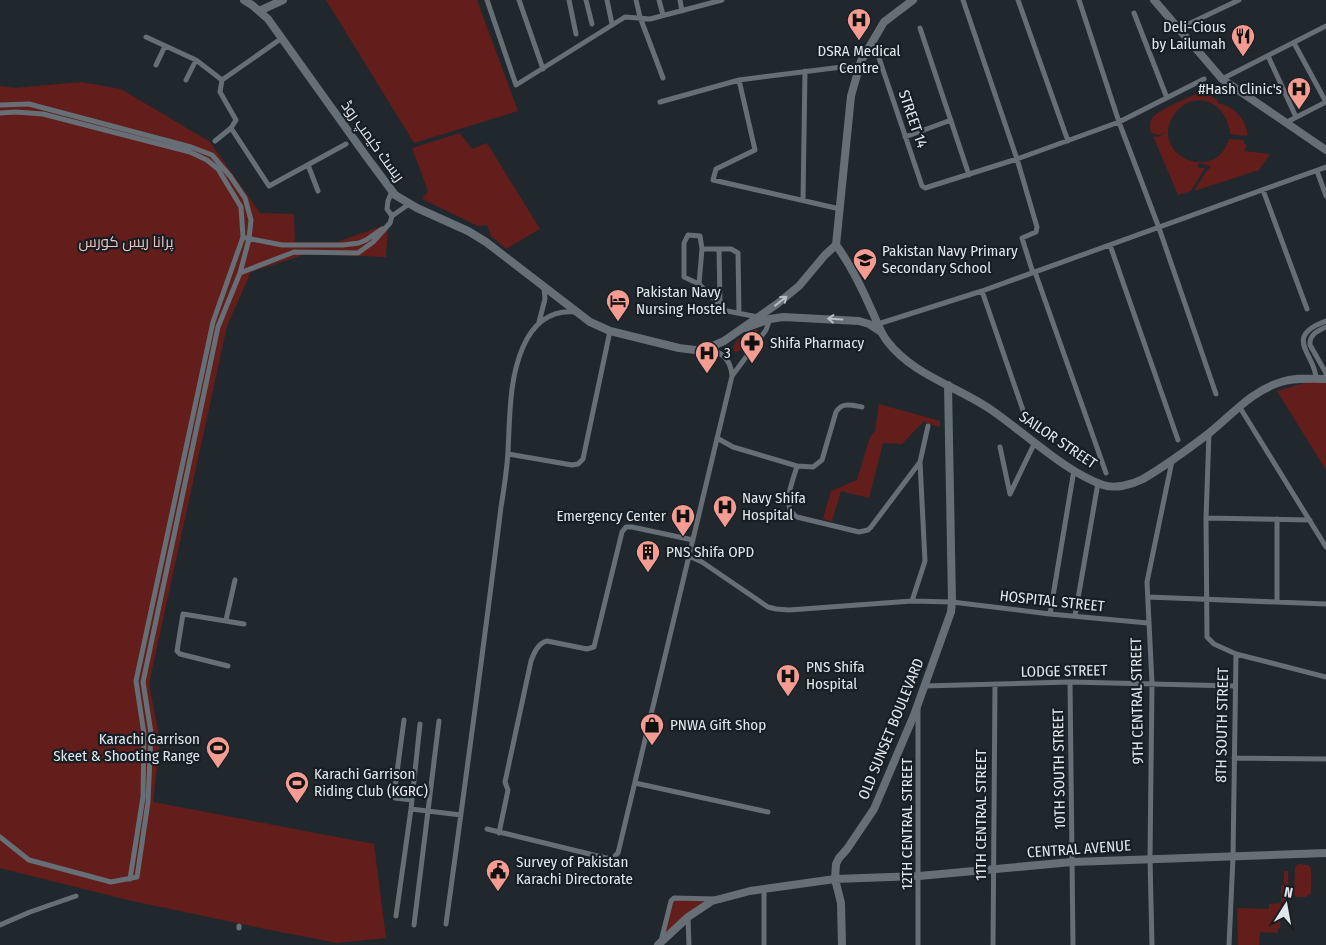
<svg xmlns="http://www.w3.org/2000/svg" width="1326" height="945" viewBox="0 0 1326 945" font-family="'Fira Sans Condensed',Cairo,sans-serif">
	<rect width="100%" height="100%" fill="#20282e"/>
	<path fill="#631d1a" d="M326 0H477L518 111 414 143Z
		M81 82 121 89 210 142 260 213 294 214 295 242H337L388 224 386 257 306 254 251 272 227 326 149 684 160 741 153 802 374 844 386 938 337 943 265 929 132 901 0 868V86L15 88Z
		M1204 91H1210L1212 97 1217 100 1218 103C1235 107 1245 118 1248 135L1245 136 1230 134C1229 115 1214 96 1192 101 1183 104 1176 110 1172 118 1151 156 1216 184 1229 139L1244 140V144L1247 145 1244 151 1270 154 1259 170 1194 191 1207 170 1210 168V166L1199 163 1197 165 1199 168H1205L1191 191 1178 195 1153 136 1158 137 1166 132 1159 135 1151 133C1150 127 1149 122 1153 117 1160 109 1193 95 1204 91Z
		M460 133 472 149 487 143 540 229 506 249 491 236 487 225 478 226 422 199 428 191 412 148Z
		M756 329 758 330C755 340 745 347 737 352L734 351 733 347 737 340Z
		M1308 382H1326V470L1277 391Z
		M879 404 940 421V427L926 423 924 421 902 444 883 443 869 498 841 491 832 521 823 519 831 491 857 480 870 437 875 431Z
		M1298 864 1308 865 1311 868V893L1306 897H1297L1294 894 1295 868Z
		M1284 871H1288L1289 902H1281V885H1284Z
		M716 899 661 942 672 900Z
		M1281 903 1280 928 1278 929V933L1260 932 1259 945H1238L1237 908 1269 909V904Z"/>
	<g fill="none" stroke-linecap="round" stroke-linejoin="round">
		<path stroke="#666f76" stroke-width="5" d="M487 0 516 85 625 17 650 19 722 0
			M519 0 543 69
			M569 0 576 34
			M586 0 592 24
			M607 0 612 24
			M636 0 640 17 663 78
			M659 0 663 15
			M680 0 682 11
			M963 0 1017 159 1037 227 1036 232 1022 238 1033 273
			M1018 0 1068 141
			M1079 0 1119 122 1204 79
			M1134 13 1167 98
			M920 28 969 175
			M1178 29 1239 0
			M146 37 196 60 222 80 282 38
			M1294 43 1326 102
			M1268 56 1296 117
			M879 58 922 186 925 188 1017 159 1119 122 1159 228 1216 394
			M156 65 165 46
			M1222 79 1326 26
			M186 80 196 60
			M222 80 220 92 236 120 231 128 269 186 346 144
			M739 80 755 150 716 169 713 180 840 209
			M660 102 739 80 858 65
			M0 105 29 104 191 147 212 155 230 176 245 198 251 220 249 239 240 273 218 327 143 682 151 733 148 802 137 877 111 882 29 860 0 837
			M0 113 16 112 43 114 190 152 207 160 218 169 241 207 243 237 213 322 136 681 144 734 143 797 130 879
			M1285 123 1326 102
			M905 137 951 120
			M215 141 231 128
			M308 165 318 191
			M1317 171 1326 196
			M1263 190 1307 309
			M392 191 388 201 387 209 392 216
			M803 200 805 71
			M246 238 282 245H343L359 243 366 240 382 229
			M1110 245 1178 440
			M719 249H731L738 253 739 313
			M1035 272 1106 473
			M240 273 294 252 358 253 373 242 390 223 392 216 409 204
			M699 284 702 249
			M982 291 1025 416
			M720 305 699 284 684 277V243L688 235 700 236 702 249H719L720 301 722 310 758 317
			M539 322 545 299 544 288
			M878 324 982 291 1326 167
			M732 376 766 330 770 319
			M1316 379C1317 356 1281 337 1326 321
			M1325 379 1326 373 1310 345C1309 335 1317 331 1326 327
			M1239 406 1326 547
			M1209 433 1206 518 1207 637 1214 644 1236 654 1233 857 1229 945
			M717 438 733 447 797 466 813 467 822 460 836 412C842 402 851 405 862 407
			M1000 447 1010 494 1035 442
			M508 454 572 465 578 464 583 459 610 331
			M797 466C793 482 780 506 797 517L859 532 868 530 871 527 920 462 928 426
			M1206 518 1310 520
			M1277 519V602
			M689 556 702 562 768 607 776 609 789 610 912 601 952 602 1050 614 1148 623
			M1148 597 1326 604
			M912 601 925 561 920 462
			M1050 614 1074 470
			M1075 616 1098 483
			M226 620 235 580
			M1236 654 1326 677
			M228 666 180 654 177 651 183 614 244 624
			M1070 682 1073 945
			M924 686 1070 682 1235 686
			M404 720 394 795 395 798 412 800
			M1234 758 1326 759
			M635 783 768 812
			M411 809 461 815
			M487 829 606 858H613L618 853 732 376C731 360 722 351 706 349
			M499 833 508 790 505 782 531 661C534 653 538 643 547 641L587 649 594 647 622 532 626 527H632L693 540
			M396 916 411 809 420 724
			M688 917 689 945
			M446 924C465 785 484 646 501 507 504 489 507 470 508 451 510 416 509 379 523 347 533 324 550 310 575 312
			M0 925 30 912 76 896
			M414 925 439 721
			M239 926V928
			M661 941 671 901 674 898 715 899
			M764 945V889
			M918 945V708
			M993 945 995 685
			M1152 945 1150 858 1152 683 1147 582 1172 461"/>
		<path stroke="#666f76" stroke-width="8" d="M244 0 252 5 268 19 366 156 395 195 417 208 468 231 486 242 590 322 610 331 679 348 695 350 706 349 724 341 777 304 799 286 825 255 836 245 851 96 861 61 884 22 913 0
			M1154 0 1222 79 1326 150
			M259 11 283 0
			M836 245C851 265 862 288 872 311 877 321 880 332 887 341 913 375 956 386 990 409 1024 432 1065 472 1103 485 1115 489 1131 485 1143 479 1165 466 1187 450 1208 434 1232 415 1251 391 1281 382 1295 377 1311 379 1326 379
			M745 328 770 319 783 317 859 321 869 324 881 332
			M658 945 688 917 712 901 750 891 835 879 919 876 1072 862 1326 853
			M842 945 841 903 835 879 836 864 839 858 847 849 874 809 914 715 951 612 952 602 948 385"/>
	</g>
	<defs><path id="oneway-shaft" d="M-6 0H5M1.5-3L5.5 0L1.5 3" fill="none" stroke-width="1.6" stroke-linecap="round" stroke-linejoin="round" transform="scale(1.25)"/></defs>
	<g stroke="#b7bdc2">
		<use href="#oneway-shaft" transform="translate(781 301) rotate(-38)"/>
		<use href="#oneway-shaft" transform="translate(835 319) rotate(-176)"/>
	</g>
	<defs>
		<g id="hospital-pin" transform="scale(1.25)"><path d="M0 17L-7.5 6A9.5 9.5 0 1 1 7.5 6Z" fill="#f59c92" stroke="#171f24"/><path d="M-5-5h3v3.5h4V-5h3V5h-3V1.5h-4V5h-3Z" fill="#111"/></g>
		<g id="restaurant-pin" transform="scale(1.25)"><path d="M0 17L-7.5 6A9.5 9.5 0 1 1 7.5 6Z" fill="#f59c92" stroke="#171f24"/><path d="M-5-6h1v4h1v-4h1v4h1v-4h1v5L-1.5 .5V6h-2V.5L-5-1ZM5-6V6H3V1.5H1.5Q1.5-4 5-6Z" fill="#111"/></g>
		<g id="school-pin" transform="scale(1.25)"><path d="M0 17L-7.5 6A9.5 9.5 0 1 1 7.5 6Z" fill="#f59c92" stroke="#171f24"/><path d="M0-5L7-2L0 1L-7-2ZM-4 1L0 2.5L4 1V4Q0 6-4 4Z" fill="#111"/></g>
		<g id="hotel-pin" transform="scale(1.25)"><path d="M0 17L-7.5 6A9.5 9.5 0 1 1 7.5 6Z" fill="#f59c92" stroke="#171f24"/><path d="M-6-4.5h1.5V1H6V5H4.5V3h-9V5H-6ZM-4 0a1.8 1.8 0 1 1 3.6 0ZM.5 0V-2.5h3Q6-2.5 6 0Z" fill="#111"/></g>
		<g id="pharmacy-pin" transform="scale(1.25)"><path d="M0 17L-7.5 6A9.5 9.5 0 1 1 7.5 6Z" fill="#f59c92" stroke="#171f24"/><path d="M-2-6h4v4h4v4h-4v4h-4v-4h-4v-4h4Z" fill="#111"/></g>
		<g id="building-pin" transform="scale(1.25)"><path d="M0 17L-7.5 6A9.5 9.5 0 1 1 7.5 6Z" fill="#f59c92" stroke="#171f24"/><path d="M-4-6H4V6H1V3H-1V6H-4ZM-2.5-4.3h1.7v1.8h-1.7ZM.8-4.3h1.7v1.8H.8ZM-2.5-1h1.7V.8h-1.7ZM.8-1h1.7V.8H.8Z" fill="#111"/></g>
		<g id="shop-pin" transform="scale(1.25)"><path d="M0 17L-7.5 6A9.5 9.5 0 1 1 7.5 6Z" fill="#f59c92" stroke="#171f24"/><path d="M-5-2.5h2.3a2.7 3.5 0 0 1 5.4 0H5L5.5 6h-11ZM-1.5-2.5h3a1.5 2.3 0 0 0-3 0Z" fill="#111"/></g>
		<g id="stadium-pin" transform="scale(1.25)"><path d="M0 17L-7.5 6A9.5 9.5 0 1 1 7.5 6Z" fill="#f59c92" stroke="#171f24"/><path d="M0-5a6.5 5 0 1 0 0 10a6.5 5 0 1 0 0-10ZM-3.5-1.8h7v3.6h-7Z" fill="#111"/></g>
		<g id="civic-pin" transform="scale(1.25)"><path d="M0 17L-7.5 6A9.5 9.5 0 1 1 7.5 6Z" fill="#f59c92" stroke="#171f24"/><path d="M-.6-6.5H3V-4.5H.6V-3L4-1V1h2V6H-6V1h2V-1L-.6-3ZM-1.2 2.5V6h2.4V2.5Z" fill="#111"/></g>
	</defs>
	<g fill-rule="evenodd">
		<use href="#hospital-pin" x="859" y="20"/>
		<use href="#restaurant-pin" x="1243" y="36"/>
		<use href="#hospital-pin" x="1299" y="89"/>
		<use href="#school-pin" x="865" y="260"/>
		<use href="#hotel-pin" x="618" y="301"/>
		<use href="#pharmacy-pin" x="752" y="343"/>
		<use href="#hospital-pin" x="707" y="353"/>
		<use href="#hospital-pin" x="725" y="507"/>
		<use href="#hospital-pin" x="683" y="516"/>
		<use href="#building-pin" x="648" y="552"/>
		<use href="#hospital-pin" x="788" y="676"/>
		<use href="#shop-pin" x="652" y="725"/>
		<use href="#stadium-pin" x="218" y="748"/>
		<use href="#stadium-pin" x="297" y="783"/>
		<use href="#civic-pin" x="498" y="871"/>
	</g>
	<g text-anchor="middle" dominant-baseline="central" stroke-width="4.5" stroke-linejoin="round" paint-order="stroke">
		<g font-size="15" fill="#e2e7eb" stroke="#171f24" text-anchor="start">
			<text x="1226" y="27" text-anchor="end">Deli-Cious<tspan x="1226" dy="17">by Lailumah</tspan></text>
			<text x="859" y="51" text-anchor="middle">DSRA Medical<tspan x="859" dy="17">Centre</tspan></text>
			<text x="1282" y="89" text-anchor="end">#Hash Clinic's</text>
			<text x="882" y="251">Pakistan Navy Primary<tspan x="882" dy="17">Secondary School</tspan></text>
			<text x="636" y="292">Pakistan Navy<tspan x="636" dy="17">Nursing Hostel</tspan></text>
			<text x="770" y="343">Shifa Pharmacy</text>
			<text x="724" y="353">3</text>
			<text x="742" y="498">Navy Shifa<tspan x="742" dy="17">Hospital</tspan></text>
			<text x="666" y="516" text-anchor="end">Emergency Center</text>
			<text x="666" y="552">PNS Shifa OPD</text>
			<text x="806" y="667">PNS Shifa<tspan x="806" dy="17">Hospital</tspan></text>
			<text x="670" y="725">PNWA Gift Shop</text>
			<text x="200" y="739" text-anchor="end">Karachi Garrison<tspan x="200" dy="17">Skeet &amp; Shooting Range</tspan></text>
			<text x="314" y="774">Karachi Garrison<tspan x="314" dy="17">Riding Club (KGRC)</tspan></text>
			<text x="516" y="862">Survey of Pakistan<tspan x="516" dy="17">Karachi Directorate</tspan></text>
		</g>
		<g font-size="15" fill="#e2e7eb" stroke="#171f24">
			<text transform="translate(913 119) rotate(71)">STREET 14</text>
			<text transform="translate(373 141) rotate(54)">ریسٹ کیمپ روڈ</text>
			<text transform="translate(1058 440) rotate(34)">SAILOR STREET</text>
			<text transform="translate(1052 601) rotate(6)">HOSPITAL STREET</text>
			<text transform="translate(1064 671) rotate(-1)">LODGE STREET</text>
			<text transform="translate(1137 701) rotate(-91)">9TH CENTRAL STREET</text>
			<text transform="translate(1222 725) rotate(-89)">8TH SOUTH STREET</text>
			<text transform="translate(891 729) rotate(-68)">OLD SUNSET BOULEVARD</text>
			<text transform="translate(1059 769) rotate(-91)">10TH SOUTH STREET</text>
			<text transform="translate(981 815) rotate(-90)">11TH CENTRAL STREET</text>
			<text transform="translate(907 824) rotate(-90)">12TH CENTRAL STREET</text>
			<text transform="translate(1079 849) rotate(-4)">CENTRAL AVENUE</text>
		</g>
		<g font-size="15" fill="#f4c1bb" stroke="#171f24">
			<text x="126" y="242">پرانا ریس کورس</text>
		</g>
	</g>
	<g transform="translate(1286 905) rotate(11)" stroke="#171f24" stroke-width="4" paint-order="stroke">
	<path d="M0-4L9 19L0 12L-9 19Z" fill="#e2e7eb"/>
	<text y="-8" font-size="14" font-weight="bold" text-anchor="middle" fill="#e2e7eb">N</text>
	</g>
</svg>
